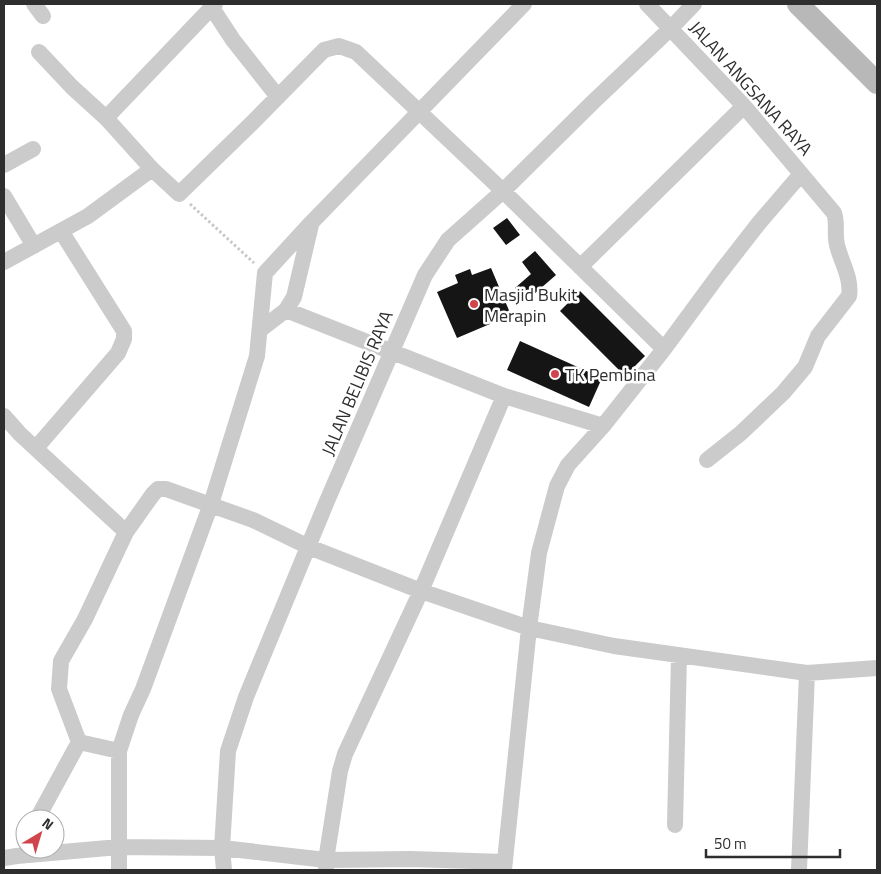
<svg xmlns="http://www.w3.org/2000/svg" width="881" height="874" viewBox="0 0 881 874" font-family="'Titillium Web',sans-serif">
	<rect width="100%" height="100%" fill="#fff"/>
	<path fill="#151515" d="M507 218 520 235 506 245 493 228Z
		M535 251 556 275 526 301 515 288 531 274 522 262Z
		M491 268 511 315 457 338 437 292 458 283 455 275 470 269 472 275Z
		M580 291 645 356 625 376 560 311Z
		M520 341 602 378 589 407 507 370Z"/>
	<g fill="none" stroke-linecap="round" stroke-linejoin="round">
		<path stroke="#c8c8c8" stroke-width="3" stroke-dasharray="2.5 2.5" stroke-linecap="butt" d="M190 204 254 263"/>
		<path stroke="#cbcbcb" stroke-width="16" d="M34 4 43 16
			M647 4 744 106 834 213C838 224 834 233 837 245 841 262 852 278 849 296L818 336 805 367 783 393 741 433 707 460
			M212 8 233 40 278 97
			M39 52 72 87 106 118 152 169 179 194 254 121 324 50 339 46 356 52 503 191 664 349
			M106 118 215 4
			M4 165 33 149
			M4 196 34 246
			M4 262 88 216 152 169
			M580 267 744 106
			M286 310 504 396 603 426
			M260 330 286 310 294 297 311 225
			M4 416 20 434 126 532 153 494 158 489H166L253 520 309 547 421 591 529 628 614 646 807 673 877 668
			M36 448 118 353 124 339V331L61 231
			M126 532 85 619 61 661 59 689 79 742 119 751 131 715 143 689 211 504 257 356 265 273 311 223 524 4
			M119 751V870
			M37 819 79 742
			M675 825 679 656
			M4 858 17 856 119 847 222 848 326 860 411 859 505 862
			M224 870 222 848 228 751 246 697 327 501 425 275 448 240 503 191 592 103 671 28 694 4
			M326 870V860L340 771 345 754 421 591 504 396
			M504 870 529 628 539 553 557 486 568 465 603 426 664 349 720 273 759 223 801 174
			M799 870 807 673"/>
		<path stroke="#b8b8b8" stroke-width="22" d="M798 4 877 83"/>
	</g>
	<g fill="#d0444b" stroke="#fff" stroke-width="2">
		<circle cx="474" cy="304" r="5"/>
		<circle cx="555" cy="374" r="5"/>
	</g>
	<g text-anchor="middle" dominant-baseline="central" stroke-width="5" stroke-linejoin="round" paint-order="stroke">
		<g font-size="18" fill="#2e2e2e" stroke="#fff">
			<text transform="translate(751 88) rotate(48)">JALAN ANGSANA RAYA</text>
			<text transform="translate(357 383) rotate(-67)">JALAN BELIBIS RAYA</text>
		</g>
		<g font-size="18" fill="#2e2e2e" stroke="#fff" text-anchor="start">
			<text x="484" y="294">Masjid Bukit<tspan x="484" dy="21">Merapin</tspan></text>
			<text x="565" y="374">TK Pembina</text>
		</g>
	</g>
	<rect width="881" height="874" fill="none" stroke="#2e2e2e" stroke-width="10"/>
	<g transform="translate(40 834) rotate(38)"><circle r="24" fill="#ffffff" stroke="#ababab"/>
	<path d="M0-4L9 19L0 12L-9 19Z" fill="#d0444b"/>
	<text y="-8" font-size="14" font-weight="bold" text-anchor="middle" fill="#2e2e2e">N</text>
	</g>
	<path d="M706 849v8h134v-8" fill="none" stroke="#2e2e2e" stroke-width="2.5"/>
	<text x="714" y="849" font-size="15" fill="#2e2e2e" stroke="#ffffff" stroke-width="4" paint-order="stroke">50 m</text>
</svg>
